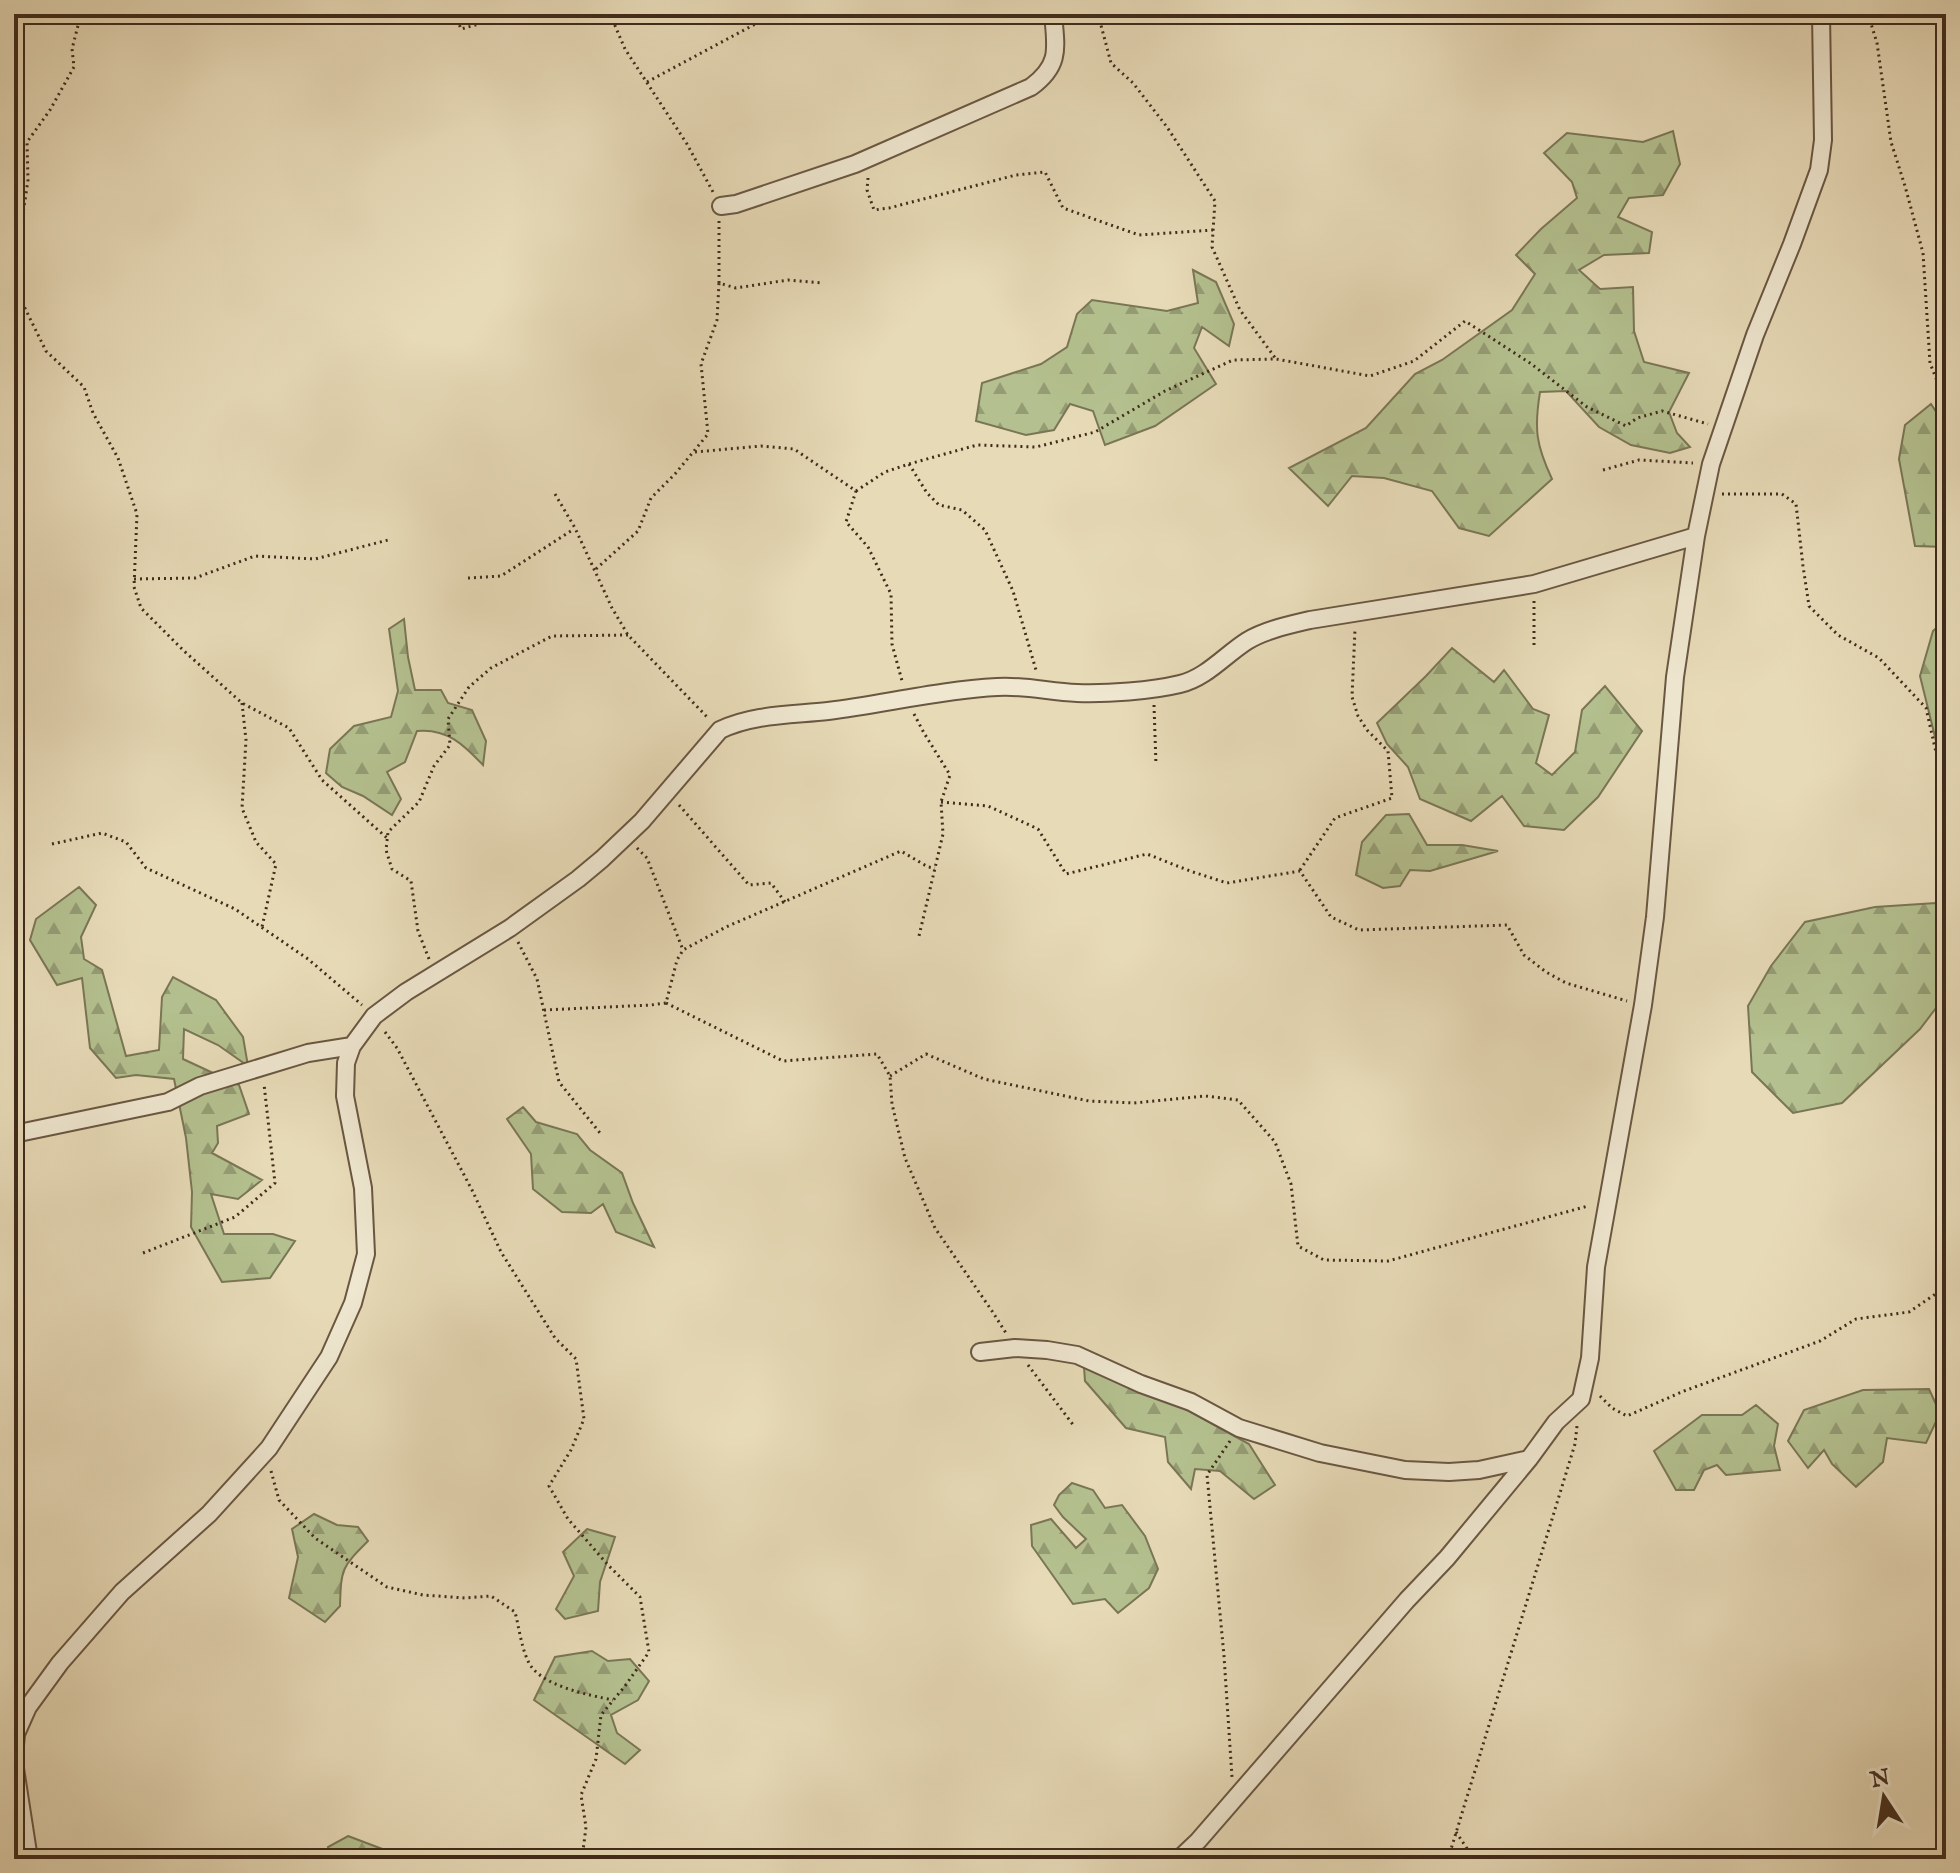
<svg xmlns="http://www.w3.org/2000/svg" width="1960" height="1873" viewBox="0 0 1960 1873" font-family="'IM FELL English',serif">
	<defs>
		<pattern id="forest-firs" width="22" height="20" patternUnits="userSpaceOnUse" patternTransform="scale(2)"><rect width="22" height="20" fill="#b4c08f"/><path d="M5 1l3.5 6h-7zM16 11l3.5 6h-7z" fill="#949c74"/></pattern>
	</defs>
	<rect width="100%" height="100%" fill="#e7dab7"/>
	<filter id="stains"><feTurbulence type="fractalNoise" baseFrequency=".0025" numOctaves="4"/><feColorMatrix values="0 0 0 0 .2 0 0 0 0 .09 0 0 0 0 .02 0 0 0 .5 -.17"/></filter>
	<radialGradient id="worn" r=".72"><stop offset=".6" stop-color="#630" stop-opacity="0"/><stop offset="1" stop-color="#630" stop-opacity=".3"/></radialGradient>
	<path fill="url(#forest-firs)" stroke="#7a7655" stroke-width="2" d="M1673 131 1680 164 1663 195 1629 198 1618 217 1652 232 1649 253 1604 255 1579 270 1600 289 1633 287 1634 331 1644 362 1689 373 1669 412 1677 433 1690 447 1670 453 1631 445 1599 427 1566 391 1540 392C1534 429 1536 445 1552 479L1489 536 1459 528 1432 491 1384 478 1352 476 1328 506 1289 468 1366 428 1415 374 1442 360 1512 310 1535 274 1516 255 1541 229 1577 198 1572 182 1544 153 1567 133 1643 142Z
		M1193 270 1216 282 1234 324 1229 346 1202 327 1194 348 1216 384 1155 426 1105 445 1093 411 1070 404 1054 430 1026 435 976 421 982 383 1041 364 1067 347 1077 314 1092 300 1167 311 1198 303Z
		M1931 404 1946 427V547L1915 546 1899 459 1905 425Z
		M404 619 408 657 415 690H441L448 703 472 710 486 741 483 765C464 745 447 728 417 731L405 762 387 772 401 799 392 815 363 796 342 787 326 773 330 749 354 726 391 717 398 691 389 629Z
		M1946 619V752L1938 749 1920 676 1933 631Z
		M1452 648 1494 682 1504 670 1533 709 1549 715 1536 763 1552 775 1575 752 1582 710 1605 686 1642 731 1598 797 1564 830 1524 826 1502 796 1471 821 1420 799 1408 767 1387 744 1377 723 1426 676Z
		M1409 814 1427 845H1462L1498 851 1430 871 1410 870 1400 886 1383 888 1356 875 1362 842 1386 815Z
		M79 887 96 905 81 937 84 959 102 970 126 1056 159 1050 162 997 173 977 216 1000 243 1037 248 1066 218 1045 184 1029 183 1059 239 1085 249 1114 217 1126 218 1143 212 1153 262 1180 238 1199 211 1194 224 1234H273L295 1241 270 1278 222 1282 191 1227 192 1192 186 1138 174 1079 136 1075 116 1078 90 1048 82 978 57 985 30 940 36 919Z
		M1936 903 1946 907V995L1920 1029 1842 1103 1793 1113 1752 1072 1748 1006 1771 966 1805 922 1875 907Z
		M523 1107 536 1122 577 1134 590 1150 622 1173 633 1203 654 1247 616 1232 603 1204 591 1213 562 1212 533 1189 531 1154 507 1119Z
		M1084 1367 1169 1400 1249 1444 1275 1485 1254 1499 1220 1471 1195 1469 1191 1489 1168 1462 1165 1437 1126 1428 1085 1381Z
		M1929 1389 1940 1413 1926 1443 1887 1438 1883 1462 1856 1487 1832 1464 1824 1450 1808 1468 1788 1441 1804 1410 1863 1390Z
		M1756 1405 1778 1424 1774 1446 1780 1470 1726 1475 1717 1465 1704 1470 1694 1490H1676L1654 1451 1702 1415H1742Z
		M1072 1483 1093 1490 1105 1508 1122 1505 1145 1536 1158 1569 1149 1588 1118 1613 1105 1599 1073 1604 1032 1546 1031 1525 1051 1519 1076 1548 1086 1539 1063 1517 1054 1505 1059 1495Z
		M314 1514 337 1525 358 1527 368 1541C342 1567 341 1568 340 1606L325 1622 289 1598 298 1557 292 1529Z
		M587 1529 615 1537 600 1582 598 1611 565 1619 556 1609 574 1576 563 1552Z
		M592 1651 608 1661 630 1659 649 1681 638 1700 611 1715 617 1733 640 1750 625 1764 534 1700 555 1657Z
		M348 1836 385 1850 412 1852 416 1859H331L328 1847Z"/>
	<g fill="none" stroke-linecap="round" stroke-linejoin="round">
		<g stroke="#6a5742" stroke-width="20">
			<path id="street" d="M721 206 736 204 855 164 1031 87C1061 65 1056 48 1053 14
				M14 1134 168 1102 200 1086 308 1053 352 1046
				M980 1352 1015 1348 1047 1350 1077 1355 1141 1384 1191 1402 1239 1428 1320 1453 1405 1470 1449 1472 1479 1470 1529 1459
				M14 1756 16 1734 28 1707 60 1663 122 1592 209 1514 269 1448 329 1357 353 1303 366 1254 363 1188 345 1096 346 1063 352 1046 374 1016 406 992 510 928 578 879 602 859 642 821 720 730C753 714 792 715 828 711 884 704 940 690 997 687 1024 685 1050 692 1077 693 1107 694 1151 691 1180 684 1206 678 1225 655 1247 641 1265 630 1289 625 1310 620L1534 584 1696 536
				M14 1762 29 1859
				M1179 1859 1198 1841 1407 1600 1447 1558 1529 1459 1556 1422 1581 1399 1590 1358 1596 1267 1643 1005 1655 917 1675 677 1696 536 1711 464 1755 335 1792 244 1819 170 1823 140 1821 14"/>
		</g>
		<path stroke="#402b1b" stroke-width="3" stroke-dasharray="2 4" stroke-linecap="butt" d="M455 14 461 29 514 14
			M610 14 625 49 687 144 713 192
			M1098 14 1111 63 1133 83 1167 127 1215 201 1212 247 1240 310 1276 359
			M1868 14 1877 43 1891 142 1905 186 1923 253 1930 363 1943 396 1946 397
			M411 16 417 14
			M647 82 774 14
			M868 178 867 190 874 210 889 208 1016 175 1045 172 1063 208 1139 235 1213 230
			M719 221V283L736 288 788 280 823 283
			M14 233 23 214 28 180 27 142 50 110 74 67 72 49 81 14
			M14 286 46 351 84 387 93 413 118 458 137 514 134 587 141 608 184 651 242 703 289 728 322 780 387 838
			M695 452 761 446 794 449 856 491 846 522 868 547 891 594 892 644 902 681
			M909 464 927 493 939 505 962 510 985 530 1013 591 1036 670
			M1603 470 1639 460 1693 463
			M856 491 885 472 909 464 977 445 1036 447 1095 432 1165 391 1233 360 1276 359 1370 376 1414 361 1465 321 1530 363 1587 407 1626 426 1637 418 1662 411 1708 424
			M555 494 575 528 612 608 628 635 709 719
			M1722 494H1782L1796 504 1803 566 1809 606 1838 635 1879 658 1926 708 1942 779 1946 810
			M596 569 638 531 651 498 675 474 708 434 701 364 717 320 719 283
			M468 578 501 576 574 529
			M134 579 195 578 255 556 315 559 388 540
			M1534 601V649
			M242 703 246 740 242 808 256 842 276 864 262 927
			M1154 705 1156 765
			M914 714 924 733 950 775 941 802 943 834 919 936
			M941 802 988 806 1038 829 1066 874 1147 854 1190 871 1227 883 1300 871 1331 917 1359 930 1507 925 1524 955 1546 972 1566 983 1627 1001
			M679 805 749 885 771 883 785 902
			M52 844 102 833 126 842 146 868 235 909 308 959 362 1005
			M637 848 647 858 683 950
			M1300 870 1335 818 1392 798 1388 751 1367 730 1358 716 1352 697 1355 629
			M518 942 537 979 559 1082 600 1133
			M429 959 418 931 411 881 392 869 386 850 388 832 419 802 434 766 450 745 448 719 469 687 491 668 552 636 628 635
			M666 1003 783 1061 877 1054 890 1076 892 1104 905 1158 935 1228 992 1311 1006 1333
			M544 1010 651 1005 666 1003 677 960 683 950 726 927 901 851 928 867 935 868
			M385 1032 397 1048 472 1190 501 1252 555 1338 576 1359 584 1419 571 1450 549 1486 568 1519 608 1565 640 1597 649 1652 625 1686 601 1715 596 1759 581 1795 586 1827 582 1859
			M890 1076 926 1054 984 1079 1089 1101 1134 1103 1205 1096 1238 1100 1275 1142 1291 1184 1298 1246 1324 1260 1388 1261 1588 1206
			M143 1253 235 1217 275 1183 264 1084
			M1028 1365 1074 1426
			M1600 1396 1612 1408 1627 1416 1684 1391 1820 1341 1856 1319 1909 1312 1940 1291 1946 1282
			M1230 1441 1207 1475 1224 1656 1232 1777
			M271 1471 279 1500 315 1538 387 1587 423 1595 465 1598 491 1596 515 1612C519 1627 521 1646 528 1661 539 1686 589 1695 613 1700
			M1456 1832 1474 1859
			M1448 1859 1575 1444 1577 1426"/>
		<use href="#street" stroke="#efe7d0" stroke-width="16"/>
	</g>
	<rect width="1960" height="1873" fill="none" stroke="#e7dab7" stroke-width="48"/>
	<rect x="16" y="16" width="1928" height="1841" fill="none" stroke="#402b1b" stroke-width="4"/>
	<rect x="24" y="24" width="1912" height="1825" fill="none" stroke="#402b1b" stroke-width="2"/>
	<g transform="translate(1884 1797) rotate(348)" stroke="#efe7d0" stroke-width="6" paint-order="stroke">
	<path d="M0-6L14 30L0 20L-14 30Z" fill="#402b1b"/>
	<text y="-12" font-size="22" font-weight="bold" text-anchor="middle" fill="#402b1b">N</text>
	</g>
	<rect width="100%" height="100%" filter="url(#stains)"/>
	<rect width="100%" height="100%" fill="url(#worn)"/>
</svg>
